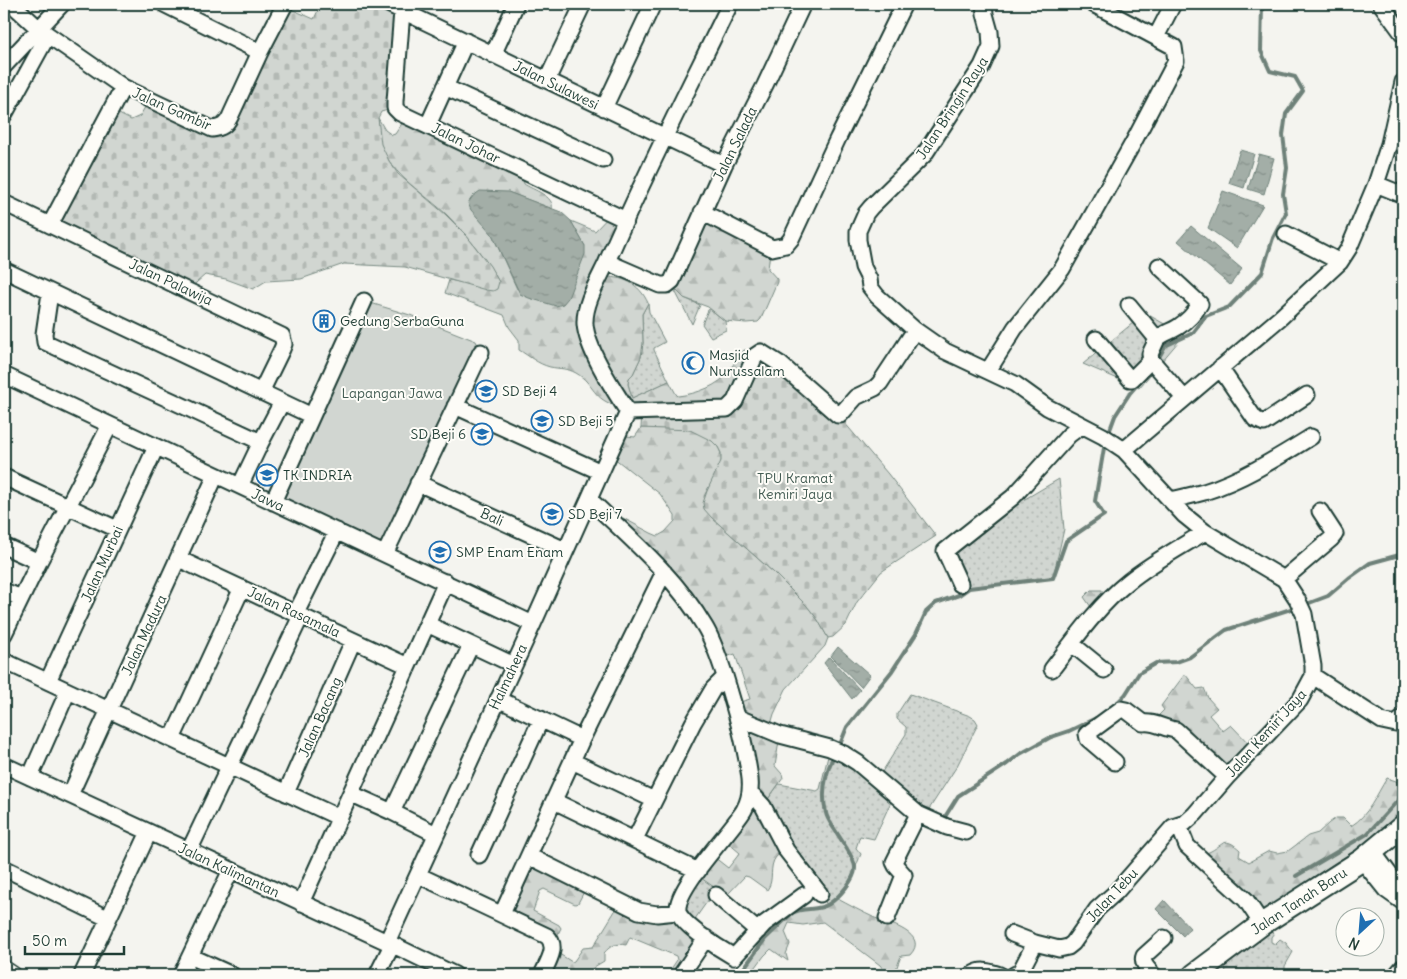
<svg xmlns="http://www.w3.org/2000/svg" width="1407" height="979" viewBox="0 0 1407 979" font-family="Delius,sans-serif">
	<defs>
		<pattern id="grass-dots" width="8" height="8" patternUnits="userSpaceOnUse" patternTransform="scale(1.25)"><rect width="8" height="8" fill="#d1d6d1"/><path d="M2 2h.1M6 6h.1" fill="none" stroke="#b3b9b4" stroke-width="1.8" stroke-linecap="round"/></pattern>
		<pattern id="forest-firs" width="22" height="20" patternUnits="userSpaceOnUse" patternTransform="scale(1.25)"><rect width="22" height="20" fill="#d1d6d1"/><path d="M5 1l3.5 6h-7zM16 11l3.5 6h-7z" fill="#b3b9b4"/></pattern>
		<pattern id="cemetery-stones" width="16" height="16" patternUnits="userSpaceOnUse" patternTransform="scale(1.25)"><rect width="16" height="16" fill="#d1d6d1"/><path d="M2 7V4a2 2 0 0 1 4 0v3zM10 15v-3a2 2 0 0 1 4 0v3z" fill="#b3b9b4"/></pattern>
		<pattern id="water-ripples" width="26" height="14" patternUnits="userSpaceOnUse" patternTransform="scale(1.25)"><rect width="26" height="14" fill="#a3aea7"/><path d="M2 4q2-2 4 0t4 0M15 11q2-2 4 0t4 0" fill="none" stroke="#848f89"/></pattern>
	</defs>
	<rect width="100%" height="100%" fill="#f4f4ef"/>
	<filter id="ink" filterUnits="userSpaceOnUse"><feTurbulence type="fractalNoise" baseFrequency=".02" numOctaves="2"/><feDisplacementMap in="SourceGraphic" scale="10" xChannelSelector="R" yChannelSelector="G"/><feConvolveMatrix kernelMatrix="1 2 1 2 8 2 1 2 1" color-interpolation-filters="sRGB"/></filter>
	<g filter="url(#ink)">
		<path fill="url(#grass-dots)" stroke="#788a82" d="M673 287 684 298 700 305 692 324Z
			M648 303 649 312 665 342 654 348V350L669 381 632 398 628 384 629 378 633 374 641 357 643 343 642 314Z
			M710 309 725 321 726 330 711 337 702 324 708 310Z
			M1145 313 1184 335 1139 388 1083 364Z
			M1059 479 1064 529 1053 578 969 588 950 543Z
			M910 694 970 716 975 719 978 724 957 766 924 817 894 795 874 839 860 836 856 848 861 854C851 878 850 888 827 905L763 806 779 784 817 791 820 789 830 748 880 782 882 772 906 734V727L897 719V714Z
			M698 871 716 889 690 926 678 906Z
			M1269 930 1274 933 1271 937V942L1275 944 1280 939 1286 943 1293 952 1285 966V970L1291 975H1226L1225 962Z"/>
		<path fill="url(#forest-firs)" stroke="#788a82" d="M407 116 523 179 524 184C533 190 555 196 552 209L508 192 492 234 517 289 585 246 571 221 595 231 612 213 626 220 601 277C623 276 639 283 648 303L642 314 643 343 641 357 633 374 629 378 628 384 632 398 669 381 676 394 678 396C696 394 720 386 730 370 735 362 737 357 744 350H750L754 353 731 406H618C592 400 595 384 576 373 567 368 560 369 550 367 538 364 529 356 519 350V340L509 327 504 315 445 293 449 280 459 282H499C485 257 467 235 447 215 424 193 392 176 381 145 378 137 379 127 378 118L385 130 392 135 395 134Z
			M711 222 770 252 768 269 777 279V282L761 319 758 322 746 323 725 321 708 307 684 298 673 287 705 224Z
			M641 428C655 428 670 427 684 429 700 431 725 443 721 462 718 474 709 485 704 497L711 517 773 572 807 606 818 620 828 638 825 646 786 689 774 714 769 731 780 735 775 766 782 774 783 778 763 806 786 850C783 852 778 855 776 857 768 867 775 880 767 890L749 877 745 876 728 894H724L698 876 714 857 728 868 740 853 727 842 747 804 737 703 750 699 735 654 723 658 713 642 617 523 623 518 651 533 658 536 665 532 675 521V516L660 494 609 454 618 435 635 437Z
			M1091 590H1102L1103 598 1091 607 1084 597Z
			M1185 674 1197 689 1204 688 1208 698 1217 708 1209 715 1223 731 1231 725 1254 749 1227 777 1159 715 1164 710 1161 706Z
			M1387 778 1396 781 1403 787V812L1364 847 1336 862 1308 881 1260 920 1198 856C1202 855 1207 853 1211 851 1224 844 1225 836 1240 850L1239 856 1249 862 1269 851 1277 853 1288 851 1308 836 1318 833 1329 823 1336 818H1343L1351 826C1369 815 1376 795 1387 778Z
			M529 856 587 886 578 903 575 904 544 889 540 891 533 911 559 925 561 928 558 934 552 940 502 914Z
			M836 898C849 905 862 912 875 918 888 923 930 934 910 955L901 956 894 975H880L883 969 880 965 823 922 803 925 789 923 785 932 790 944 786 954 788 961 771 949 764 956 750 975H739L765 939 792 913 797 910 819 909Z
			M618 906 677 912 706 938 681 975H667L677 960 676 956 630 937 626 945C616 943 611 945 604 953V961L594 967 588 975H542L553 950 572 962 574 961 583 948 593 947Z"/>
		<path fill="url(#cemetery-stones)" stroke="#788a82" d="M321 4H388L402 11 395 108 381 112 378 118 381 144 389 161 398 174 445 214 466 235 490 266 499 282 497 289 493 291 486 290 405 267 344 264 301 279 266 281 253 289 226 279 205 275 188 290 50 225 111 110 131 120 140 116 150 98 219 128 284 6 314 19Z
			M758 353 838 415 888 474 936 536 881 572 857 602 846 625 833 637 828 638 818 620 807 606 773 572 711 517 704 509 703 503 707 491 721 461V453L718 447 712 441 690 430 641 428 642 411 727 409Z"/>
		<path fill="#d1d6d1" stroke="#788a82" d="M364 301 410 315 476 341 481 352 385 554 273 502Z"/>
		<path fill="url(#water-ripples)" stroke="#6e8179" d="M1240 150 1254 154 1244 188 1229 183Z
			M1259 154 1274 158 1264 194 1248 189Z
			M480 191 508 192 561 212 571 221 585 246V254L568 298 563 304 556 306 529 298 520 294 492 234 471 210 468 203 473 196Z
			M1223 191 1263 205 1237 248 1208 228Z
			M1191 226 1242 269 1230 285 1178 241Z
			M838 647 870 675 861 687 831 656Z
			M829 657 860 690 852 699 824 663Z
			M1164 900 1190 928 1183 936 1156 909Z"/>
		<g fill="none" stroke-linecap="round" stroke-linejoin="round">
			<path stroke="#6e8179" stroke-width="4" d="M1157 361 1165 346 1193 333 1206 316 1229 307 1262 273 1273 238 1286 213 1283 194 1287 168 1283 135 1286 114 1303 91 1295 77 1270 71 1261 51 1262 4
				M1108 435 1115 416 1130 393 1151 369
				M1304 605 1328 596 1349 578 1370 563 1403 554
				M1114 706 1125 695 1139 673 1156 663 1176 662 1190 657 1226 630 1297 607
				M839 747 847 727 892 671 916 634 926 612 936 603 959 595 969 588 1053 578 1066 541 1104 515 1095 501 1105 442
				M943 820 958 796 1007 764 1020 754 1051 737 1069 731 1096 718
				M1296 876 1367 834 1403 795
				M739 975 765 939 792 913C804 906 817 912 829 904 838 898 856 879 855 867 855 859 840 838 835 830 832 825 827 819 826 813 821 793 826 771 835 753"/>
			<g stroke="#1f3d34" stroke-width="19">
				<path id="minor" d="M12 4 38 28 123 87 212 129C222 128 226 125 230 117L260 52 285 4
					M164 4 260 52
					M388 4 724 165
					M406 4 402 11 395 101V108L400 113 626 220
					M984 4 985 14 990 32 991 46 982 66 924 155 871 207 866 213 858 231V240L863 267 869 279 870 287 877 296 915 330 945 351 1015 384 1047 407 1103 436 1124 450 1184 515 1205 532 1284 579 1297 599 1304 614 1313 666V676L1306 689 1300 700 1227 777 1195 814 1185 823 1173 827 1116 892 1097 909 1073 943 1068 947 1059 949 1035 943 1012 934
					M1381 4 1403 34
					M1156 37 1173 4
					M493 55 516 4
					M4 66 62 4
					M547 80 583 4
					M445 87 603 160
					M604 108 653 4
					M4 115 48 35
					M428 125 466 41
					M1376 184 1403 195
					M4 203 282 336 284 344 282 349 261 392
					M702 212 772 248 786 245 791 239 838 138 904 4
					M50 225 123 87
					M1286 234 1340 262
					M607 262 660 285H667L672 281 724 165 765 85 803 4
					M4 270 312 416
					M50 293 44 334 45 342 261 442 240 486
					M1129 305 1157 339 1150 354 1151 360 1184 398
					M1096 339 1130 379H1132L1151 360
					M1157 339C1163 333 1170 332 1178 327 1186 322 1195 313 1200 304L1159 266
					M1220 368 1255 419 1264 423 1307 395
					M988 371 1015 328 1062 269 1133 143 1176 61 1174 47 1093 4
					M4 375 533 624
					M455 406 601 472
					M628 412C614 390 587 350 585 324 584 304 598 281 606 264 644 175 688 90 730 4
					M628 412 727 409 735 401 755 356 761 352 780 364 838 415H840L856 397 875 388 880 383 915 330
					M261 442 282 402
					M1124 450 1281 317 1340 262 1349 248 1376 184 1389 144 1403 82
					M4 477 117 529
					M418 483 565 550
					M589 499C630 538 676 577 705 627 714 642 719 659 725 676 732 699 739 721 744 745 748 768 756 789 744 810 731 832 676 887 678 910 678 923 722 950 734 957L764 924 804 895
					M1170 500C1181 498 1193 495 1204 492 1242 480 1277 458 1311 437
					M273 502 364 301
					M4 546 39 562
					M385 554 481 352
					M179 559 408 666
					M1284 579 1331 539 1335 534 1320 511
					M960 584 945 551 1013 497 1069 435 1081 426
					M4 591 21 598
					M296 613 337 531
					M427 624 514 665
					M4 634 39 562 110 425
					M1072 644 1104 670
					M4 661 340 818
					M1052 669C1075 639 1098 606 1128 582 1151 563 1179 548 1205 532
					M1313 676 1382 721 1396 724 1403 718
					M48 681 156 447
					M498 699 582 739
					M739 718 780 735 830 748 844 754 858 763 918 814 947 827 966 832
					M172 739 242 588
					M572 761 654 800
					M1115 762 1088 739 1087 734 1121 709 1126 710 1143 723C1155 721 1164 729 1176 730L1227 777
					M4 765 387 942 455 975
					M30 777 68 691
					M286 793 353 641
					M751 793 763 806 786 850 820 894
					M352 794 392 812 436 834
					M70 795 216 475
					M554 801 698 871
					M392 812 471 645
					M1179 826 1187 846 1246 900 1262 924
					M635 839 693 723 713 689 725 677
					M189 851 301 616
					M1373 852 1396 883 1401 900
					M479 855 541 719
					M529 856 639 911 657 914 677 912
					M1362 860 1386 890 1403 902
					M4 868 107 918
					M418 875 547 936C559 947 547 963 542 975
					M716 895 758 931
					M301 903 446 582
					M502 914 582 739 664 572
					M887 918 904 875 896 866 894 862 918 814
					M387 942 533 624 628 412
					M190 956 232 975
					M4 969 13 975
					M82 975 149 832
					M181 975 231 870
					M377 975 392 945
					M681 975 706 938
					M972 975C982 968 990 972 1000 975
					M1014 975 1020 972 1035 943
					M1153 975C1149 970 1141 963 1144 956L1164 938
					M1396 975 1403 967"/>
			</g>
			<g stroke="#1f3d34" stroke-width="25">
				<path id="secondary" d="M1194 975 1262 924 1362 860 1403 826"/>
			</g>
			<use href="#minor" stroke="#fdfcf7" stroke-width="15"/>
			<use href="#secondary" stroke="#fdfcf7" stroke-width="21"/>
		</g>
	</g>
	<defs>
		<g id="building-ring" transform="scale(1.125)"><circle r="9.5" fill="#fdfcf7" stroke="#1f6fb2" stroke-width="1.5"/><path d="M-4-6H4V6H1V3H-1V6H-4ZM-2.5-4.3h1.7v1.8h-1.7ZM.8-4.3h1.7v1.8H.8ZM-2.5-1h1.7V.8h-1.7ZM.8-1h1.7V.8H.8Z" fill="#1f6fb2"/></g>
		<g id="mosque-ring" transform="scale(1.125)"><circle r="9.5" fill="#fdfcf7" stroke="#1f6fb2" stroke-width="1.5"/><path d="M3.5-4.9A6 6 0 1 0 3.5 4.9A5 5 0 1 1 3.5-4.9Z" fill="#1f6fb2"/></g>
		<g id="school-ring" transform="scale(1.125)"><circle r="9.5" fill="#fdfcf7" stroke="#1f6fb2" stroke-width="1.5"/><path d="M0-5L7-2L0 1L-7-2ZM-4 1L0 2.5L4 1V4Q0 6-4 4Z" fill="#1f6fb2"/></g>
	</defs>
	<g fill-rule="evenodd">
		<use href="#building-ring" x="324" y="321"/>
		<use href="#mosque-ring" x="693" y="363"/>
		<use href="#school-ring" x="486" y="391"/>
		<use href="#school-ring" x="542" y="421"/>
		<use href="#school-ring" x="482" y="434"/>
		<use href="#school-ring" x="267" y="475"/>
		<use href="#school-ring" x="552" y="514"/>
		<use href="#school-ring" x="440" y="552"/>
	</g>
	<g text-anchor="middle" dominant-baseline="central" stroke-width="4" stroke-linejoin="round" paint-order="stroke">
		<g font-size="14" fill="#1f3d34" stroke="#fdfcf7">
			<text transform="translate(556 85) rotate(26)">Jalan Sulawesi</text>
			<text transform="translate(952 108) rotate(-57)">Jalan Bringin Raya</text>
			<text transform="translate(172 109) rotate(24)">Jalan Gambir</text>
			<text transform="translate(466 143) rotate(26)">Jalan Johar</text>
			<text transform="translate(735 144) rotate(-64)">Jalan Salada</text>
			<text transform="translate(171 282) rotate(25)">Jalan Palawija</text>
			<text transform="translate(268 500) rotate(25)">Jawa</text>
			<text transform="translate(492 517) rotate(24)">Bali</text>
			<text transform="translate(102 564) rotate(-66)">Jalan Murbai</text>
			<text transform="translate(294 612) rotate(25)">Jalan Rasamala</text>
			<text transform="translate(144 635) rotate(-65)">Jalan Madura</text>
			<text transform="translate(508 677) rotate(-65)">Halmahera</text>
			<text transform="translate(320 717) rotate(-66)">Jalan Bacang</text>
			<text transform="translate(1266 733) rotate(-48)">Jalan Kemiri Jaya</text>
			<text transform="translate(229 870) rotate(25)">Jalan Kalimantan</text>
			<text transform="translate(1112 895) rotate(-47)">Jalan Tebu</text>
			<text transform="translate(1299 901) rotate(-33)">Jalan Tanah Baru</text>
		</g>
		<g font-size="14" fill="#1f3d34" stroke="#fdfcf7" text-anchor="start">
			<text x="340" y="321">Gedung SerbaGuna</text>
			<text x="709" y="355">Masjid<tspan x="709" dy="16">Nurussalam</tspan></text>
			<text x="502" y="391">SD Beji 4</text>
			<text x="558" y="421">SD Beji 5</text>
			<text x="466" y="434" text-anchor="end">SD Beji 6</text>
			<text x="283" y="475">TK INDRIA</text>
			<text x="568" y="514">SD Beji 7</text>
			<text x="456" y="552">SMP Enam Enam</text>
		</g>
		<g font-size="14" fill="#435c53" stroke="#fdfcf7">
			<text x="392" y="393">Lapangan Jawa</text>
			<text x="795" y="478">TPU Kramat<tspan x="795" dy="16">Kemiri Jaya</tspan></text>
		</g>
	</g>
	<rect width="1407" height="979" fill="none" stroke="#fdfcf7" stroke-width="20"/>
	<rect x="10" y="10" width="1387" height="959" fill="none" stroke="#1f3d34" stroke-width="2" filter="url(#ink)"/>
	<g transform="translate(1360 932) rotate(206)"><circle r="24" fill="#fdfcf7" stroke="#a4b0a9"/>
	<path d="M0-4L9 19L0 12L-9 19Z" fill="#1f6fb2"/>
	<text y="-8" font-size="14" font-weight="bold" text-anchor="middle" fill="#1f3d34">N</text>
	</g>
	<path d="M25 946v8h99v-8" fill="none" stroke="#1f3d34" stroke-width="2.5"/>
	<text x="32" y="946" font-size="15" fill="#1f3d34" stroke="#fdfcf7" stroke-width="4" paint-order="stroke">50 m</text>
</svg>
